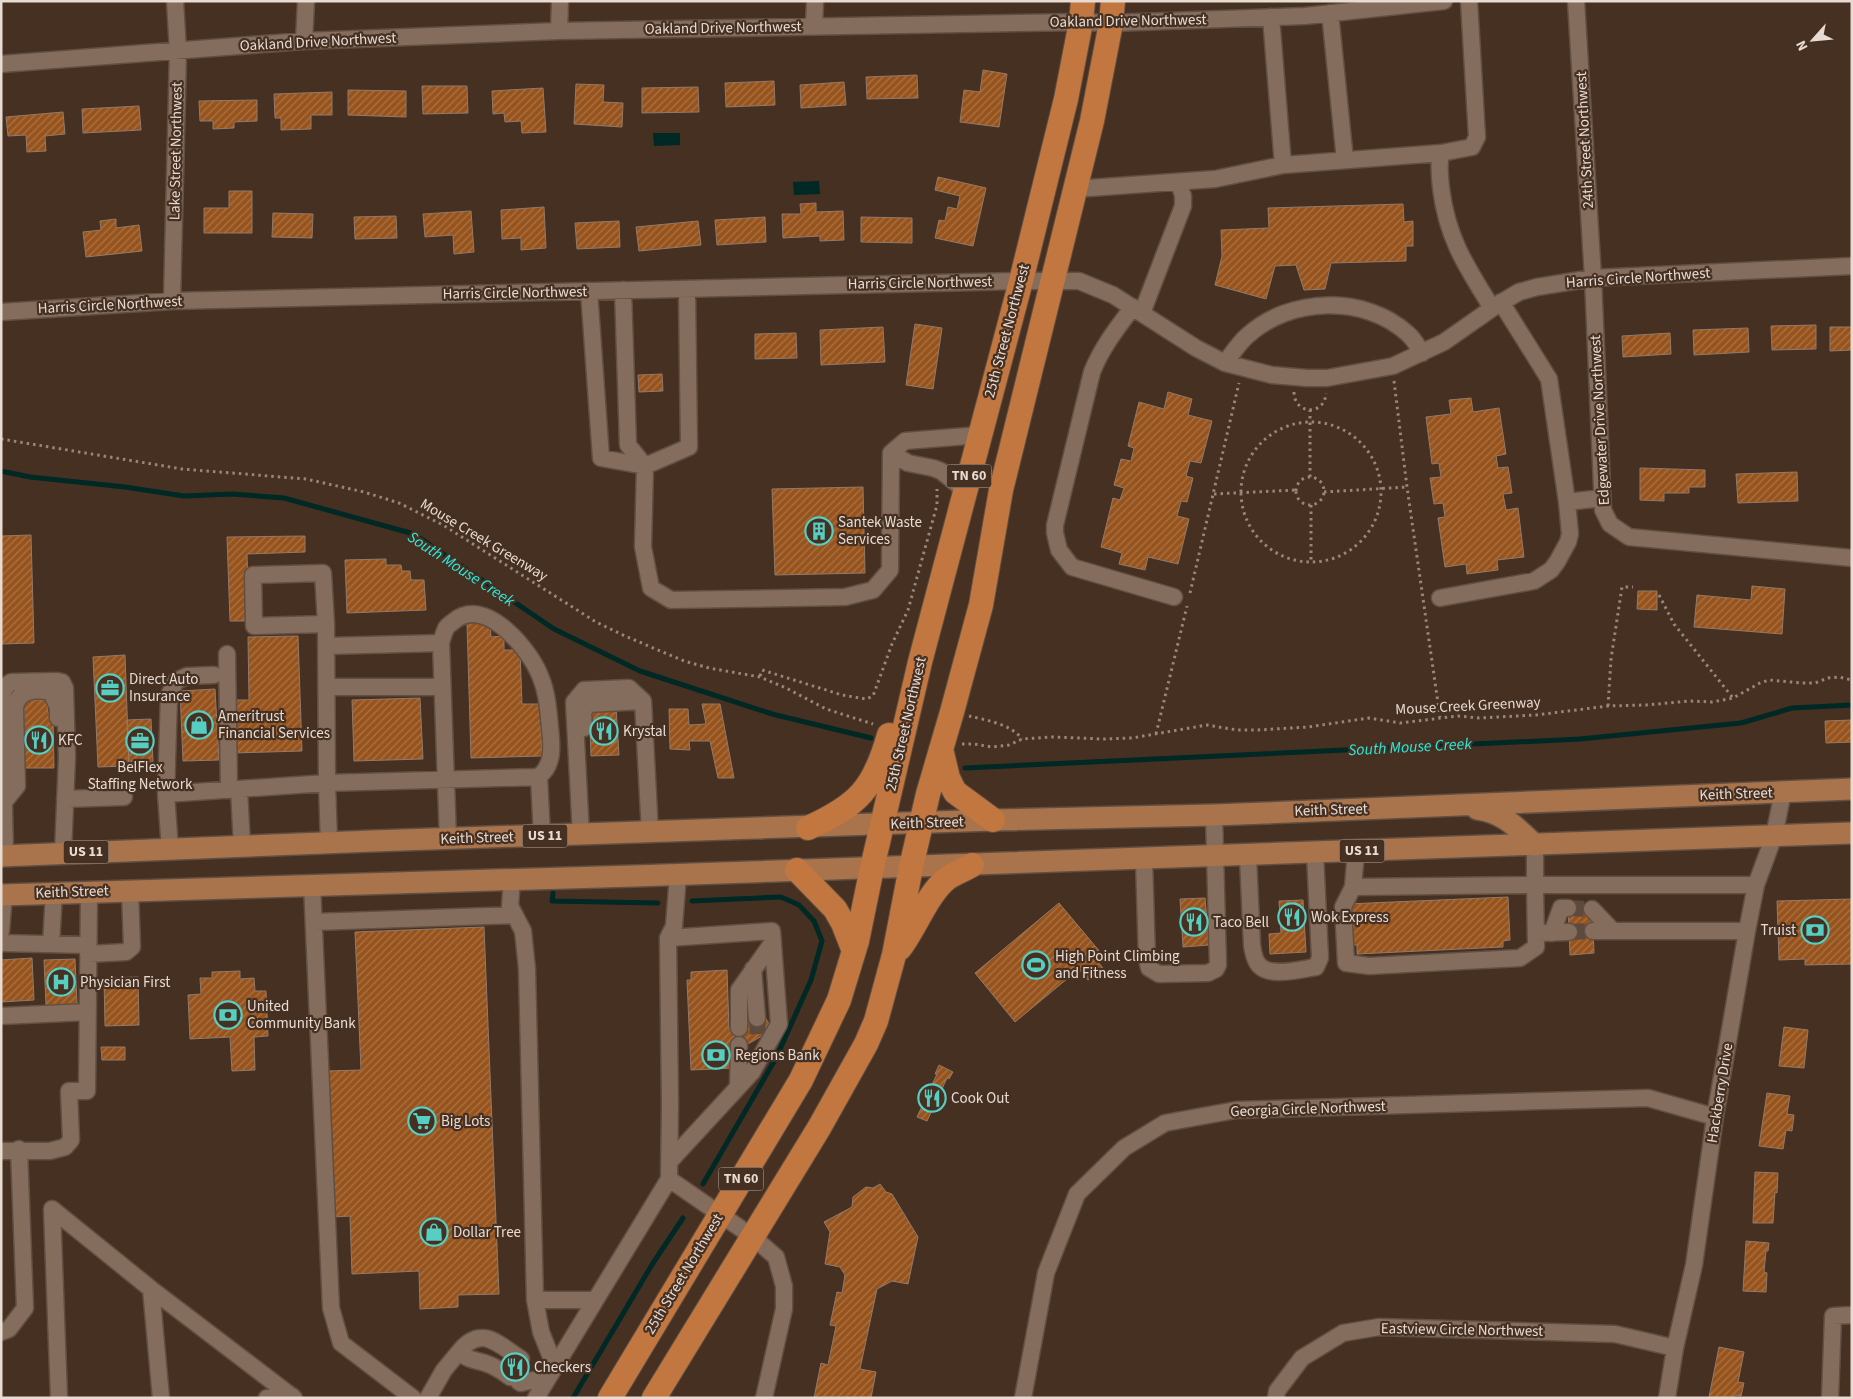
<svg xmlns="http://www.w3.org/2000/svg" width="1853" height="1399" viewBox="0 0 1853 1399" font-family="'Source Sans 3',sans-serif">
	<defs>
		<pattern id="building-hatch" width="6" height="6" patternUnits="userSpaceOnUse" patternTransform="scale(1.25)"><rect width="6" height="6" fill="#97531c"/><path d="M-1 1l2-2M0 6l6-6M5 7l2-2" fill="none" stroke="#aa7347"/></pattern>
	</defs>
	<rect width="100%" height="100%" fill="#453022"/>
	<path fill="#002824" d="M653 133H680V145L654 146Z
		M819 181 820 194 794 195 793 182Z"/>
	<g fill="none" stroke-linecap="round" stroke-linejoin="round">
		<path stroke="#002824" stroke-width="5" d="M1 471 30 477 125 487 184 496 232 494 284 498 414 534 554 629 640 671 772 714 871 738
			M965 768 1580 739 1741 723 1792 708 1852 705
			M553 893 552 901 658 903
			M692 901 781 897 799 905 814 921 822 941 811 980 776 1058 703 1184
			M573 1398 653 1263 683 1218"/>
	</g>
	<path fill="url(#building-hatch)" stroke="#927a69" d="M983 70 1007 74 999 127 960 122 964 90 980 92Z
		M917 75 918 98 867 99 866 77Z
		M774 81 775 105 726 107 725 83Z
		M844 82 846 105 801 108 800 85Z
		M576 84 604 85 603 102 623 103 622 127 574 124Z
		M422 86H467L468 113 423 114Z
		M698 87 699 112 642 113V88Z
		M543 88 546 132 522 133 521 121 505 122 504 113 493 114 492 91Z
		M348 90 406 91V117L348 115Z
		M332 92V115H311V129L281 130V118H275L274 94Z
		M257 100V121L234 122V128L213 129V121H200L199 101Z
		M139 106 141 130 83 133 82 109Z
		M63 112 65 134 45 136 46 151 27 152 26 135 8 136 6 117Z
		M938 177 986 188 973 246 935 238 939 220 945 221 948 207 957 209 960 196 935 190Z
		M229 191H252V233H204V208H229Z
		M816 203V212L843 211 844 240 820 241V236L783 238 782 214H801L800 204Z
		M1403 204 1404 222 1413 221V246H1406V261L1331 263 1325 289 1304 290 1296 265 1275 266 1266 299 1215 285 1222 256 1221 230 1269 228 1268 208Z
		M544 207 546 248 521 250V238L502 239 501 210Z
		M471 211 474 252 454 254 453 235 425 237 423 214Z
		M273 213 313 214 312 238 272 237Z
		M396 216 397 238 355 239 354 217Z
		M765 217 766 242 717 245 715 220Z
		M861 217 912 218V243L861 242Z
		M116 219V228L139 225 142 251 86 257 83 232 101 230 100 221Z
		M619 221 620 247 577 249 575 223Z
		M698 221 701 245 639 251 636 227Z
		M915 324 942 328 933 389 906 385Z
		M1816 325V349L1772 350 1771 326Z
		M883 327 885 362 821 365 820 330Z
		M1830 327H1852V350L1830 351Z
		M1748 328 1749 352 1694 355 1693 330Z
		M796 333 797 358 755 359V334Z
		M1670 333 1671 354 1623 357 1622 336Z
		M662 374 663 391 639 392 638 375Z
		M1168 392 1192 399 1188 415 1212 421 1201 463 1190 461 1186 476 1193 478 1187 502 1181 501 1177 516 1189 519 1178 564 1148 557 1145 570 1119 564 1122 553 1101 547 1113 498 1120 500 1124 488 1114 485 1121 459 1131 461 1134 448 1128 446 1139 402 1164 409Z
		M1471 398 1473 412 1499 408 1506 454 1496 456 1498 468 1508 467 1512 493 1503 494 1506 510 1518 508 1524 557 1497 560 1498 570 1467 574 1466 564 1445 567 1438 518 1445 517 1443 503 1434 504 1430 478 1441 477 1439 463 1432 464 1426 417 1451 414 1449 400Z
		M1640 468 1705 470V487H1689V493H1664V501L1640 500Z
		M1797 472 1798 501 1738 503 1736 474Z
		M863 487 865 573 775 575 772 489Z
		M31 535 34 643 1 644V536Z
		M305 536V552L247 554 249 621H230L227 537Z
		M386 559V565H401L402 571H410L411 580H424L426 610 347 613 345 560Z
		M1752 586 1785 589 1782 634 1694 627 1697 595 1751 600Z
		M1638 591H1657V610L1637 609Z
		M467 623H490L491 637 504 636V650H520L522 704H540L542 756 471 758Z
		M298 636 302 751 233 753 231 700H249L248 637Z
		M125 655 129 766 98 767 93 657Z
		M215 689 219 760 183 761 180 691Z
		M420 698 423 759 354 761 352 700Z
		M24 700H47L48 713H53L54 768H25Z
		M702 704H720L734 778H718L710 741H689L690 750 670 749 669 709H688L689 725 706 724Z
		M616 707 619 755 591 756 589 708Z
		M151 719 153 762 129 763 127 720Z
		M1852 720V742L1826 743 1825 721Z
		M1508 897 1510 940 1503 941V947L1357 954V945H1349L1347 904Z
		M1205 898 1209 945 1183 947 1180 899Z
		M1852 899V964L1805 965V959L1779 960 1777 901Z
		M1303 900 1306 952 1270 954 1269 934 1281 933 1279 901Z
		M1059 903 1101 953 1095 958 1103 968 1088 980 1079 969 1015 1022 975 973Z
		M1592 904 1594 953 1570 955 1568 905Z
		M484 927 499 1294 458 1295V1307L420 1309 419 1271 352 1274 350 1216 333 1217 327 1071 361 1070 355 932Z
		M32 958 34 1000 1 1002V960Z
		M75 959 77 1004 46 1005 44 960Z
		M727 970 729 1029 742 1027 763 1014 773 1030 746 1045 736 1068 691 1070 687 980H691V972Z
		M240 971V979L254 978 255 991H266L268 1036 254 1037 255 1070 232 1071 230 1037 190 1039 188 995 201 994 200 978H212V972Z
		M138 977 139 1025 105 1026 104 978Z
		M1784 1027 1808 1030 1804 1068 1779 1066Z
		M101 1047H125V1060H102Z
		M939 1065 953 1072 949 1079 947 1078 927 1121 917 1117 937 1074H935Z
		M1767 1093 1790 1096 1787 1114 1794 1115 1792 1131 1786 1130 1783 1149 1759 1146Z
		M1755 1172 1778 1173 1777 1193 1775 1192 1773 1223H1753Z
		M880 1184 886 1192 892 1194 918 1237 908 1284 892 1281 877 1289 860 1369 876 1372 871 1398H814L821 1363 828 1365 836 1326 830 1325 837 1292 842 1293 845 1275 840 1267 825 1264 830 1232 824 1222 852 1207 853 1197 866 1187 873 1188Z
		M1746 1241 1769 1243 1768 1251H1766L1764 1272 1767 1273 1766 1292 1743 1291Z
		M1719 1347 1744 1352 1738 1382 1744 1383 1741 1396 1735 1395 1734 1398 1709 1397Z"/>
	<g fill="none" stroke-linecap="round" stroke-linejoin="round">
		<path stroke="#5d4a3c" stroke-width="16" stroke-dasharray="16 8" stroke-linecap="butt" d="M1568 908 1592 909
			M1569 932 1593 931
			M757 1018 758 1038"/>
		<g stroke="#604f42" stroke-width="19">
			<path id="minor" d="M1469 1 1477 137 1472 147 1441 153C1438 165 1440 176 1441 188 1447 238 1466 266 1492 308
				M1576 1 1593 278 1603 510 1610 524 1629 537 1852 558
				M1330 13 1345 160
				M1271 17 1283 165
				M814 27 815 1
				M559 31 560 1
				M304 41 306 1
				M1 64 304 41 559 31 1081 22 1111 23 1305 16 1444 1
				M1075 189 1215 179 1283 165 1441 153
				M623 290 628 445 645 466 643 547 651 588 671 600 845 597 873 590 890 570 891 453
				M589 291 601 458 645 466 689 447 687 289
				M172 301 178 51 175 1
				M1133 307C1117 328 1102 347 1092 372L1055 525V533L1059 550 1072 567 1174 597
				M1 312 172 301 1021 281H1079L1113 295 1196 348 1225 363 1272 375 1307 378H1327L1393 366 1444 342 1497 305 1519 292 1537 287 1593 278 1852 266
				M1142 313 1183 206V196L1179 182
				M1225 363C1232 354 1238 344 1247 336 1289 297 1365 294 1408 334 1414 339 1418 347 1422 353
				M966 491 941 471 933 468 908 463 891 453 905 441 980 435
				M1567 502 1602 498
				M1440 598 1534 581 1551 570 1557 562 1568 542 1570 534 1567 502 1549 379 1501 302
				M327 646 441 643
				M227 654 229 790
				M327 687H442
				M584 728 583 712 588 704 643 701
				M239 789 242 846
				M166 794 169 695 176 681 187 676 214 675
				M65 799 124 797
				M4 802 17 786 15 708C18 689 35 689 51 692L58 707V718
				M581 835 574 702 584 690 629 688 643 701 650 833
				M448 839 441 643C442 638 444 633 446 628 448 625 452 623 454 621 484 596 525 645 537 669 547 689 548 706 550 728 552 746 554 766 538 777
				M329 843 327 783 539 777 542 836
				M1535 845V885H1756
				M170 849 166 794 327 783 326 624 323 573 253 575 254 626 326 624
				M5 856 2 705C2 696 2 688 11 682L57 681 62 682 65 688 67 757 63 853
				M1248 857 1252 945C1253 952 1255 963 1261 967 1273 977 1302 969 1316 967L1320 958 1315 853
				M1144 860 1147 959 1149 968 1159 974 1208 973 1216 969 1218 965 1214 815
				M512 880 510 906 523 931 527 969 535 1300H595
				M312 885 331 1308 341 1343 413 1398
				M1353 887 1535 885 1536 947 1520 958 1369 966 1346 963 1343 907 1353 887 1356 852
				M1592 909 1613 931
				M314 922 515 915
				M1 931 4 895
				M1593 931H1747
				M1536 933 1569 932
				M1552 933 1561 908H1568
				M668 938 772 931 779 1024 752 1072 670 1161
				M1 943 88 945
				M51 944 54 893
				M88 954 126 952 132 947 130 890
				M753 969 757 1018
				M1 1016 88 1012
				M739 1028V990L773 942
				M738 1087 739 1045
				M1 1151H50L65 1147 71 1140 69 1091H87L89 892
				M669 1179 753 1237 776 1257 784 1286V1309L764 1398
				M151 1289 161 1398
				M535 1300 541 1332 555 1367
				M1 1332 9 1329 25 1308 19 1149
				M459 1352C481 1324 498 1344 521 1359
				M518 1381 521 1383 534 1380 543 1386
				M59 1398 52 1209 151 1289 294 1398
				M267 1398 292 1396
				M428 1398 444 1370 459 1352C471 1361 472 1359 485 1363 494 1366 502 1371 510 1377
				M536 1398 669 1179 670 1105 668 938 674 926 678 875
				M1023 1398 1046 1273 1077 1194 1124 1148 1165 1123 1236 1110 1648 1098 1715 1117
				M1276 1398 1277 1391 1302 1358 1343 1333 1379 1327 1615 1334 1675 1348
				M1667 1398 1675 1348 1694 1265 1715 1117 1747 931 1756 885 1774 836 1783 792
				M1830 1398 1833 1316 1852 1315"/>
		</g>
		<g stroke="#604f42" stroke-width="24">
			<path id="major" d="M1477 809C1503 812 1517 828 1535 845
				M1 856 373 841 993 820 1214 815 1852 789
				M1 895C212 887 423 883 634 876 1040 864 1446 849 1852 833"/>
		</g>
		<g stroke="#604f42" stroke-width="26">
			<path id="highway" d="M941 749 948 778 955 792 993 820
				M808 828C859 805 874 788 889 735
				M797 870 835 909 843 923 854 951
				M900 948C916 927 926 897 945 880 952 874 964 870 972 865
				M610 1398 801 1080 839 1000 857 941 872 868 920 662 1021 281 1066 99 1081 22 1083 1
				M654 1398 819 1128 866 1044 876 1021 894 955 911 867 928 794 952 712 981 605 1001 490 1092 121 1111 23 1113 1"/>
		</g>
		<path stroke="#97867b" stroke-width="3" stroke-dasharray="2.5 4" stroke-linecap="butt" d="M1394 381 1407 487 1440 717
			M1294 392C1294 415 1325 416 1326 393
			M1241 492a70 70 0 1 1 140 0a70 70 0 1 1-140 0Z
			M1 439 182 469 306 479 364 492 399 503 443 525 596 622 625 636 684 661 709 668 760 677 786 688 826 709 873 724
			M1296 491a14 14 0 1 1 28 0a14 14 0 1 1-28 0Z
			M1310 477V410
			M1324 492 1407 487
			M1214 494 1296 490
			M1311 505V563
			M1190 593 1239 383
			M1659 595 1674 624 1733 698
			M760 676 762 670 842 695 866 699 873 696 892 644 908 610 937 505V489
			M1608 706 1611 659 1622 587H1633
			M969 716C986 720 1011 724 1022 739
			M1156 734 1187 606
			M962 744H974L992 747 1009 745 1022 739 1053 737 1102 739 1132 738 1207 725 1237 730H1258L1308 727 1369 718 1400 723 1458 716 1479 718 1536 715 1608 706 1646 705 1690 701 1712 702 1733 698 1760 683 1769 680 1802 683H1815L1828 678 1839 677 1852 680"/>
		<use href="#minor" stroke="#856d5d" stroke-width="16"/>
		<use href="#major" stroke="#a9734b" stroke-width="21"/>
		<use href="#highway" stroke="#c1773f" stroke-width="24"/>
	</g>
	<defs>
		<g id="building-ring" transform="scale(1.4375)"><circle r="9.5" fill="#453022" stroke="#57cec2" stroke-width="1.5"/><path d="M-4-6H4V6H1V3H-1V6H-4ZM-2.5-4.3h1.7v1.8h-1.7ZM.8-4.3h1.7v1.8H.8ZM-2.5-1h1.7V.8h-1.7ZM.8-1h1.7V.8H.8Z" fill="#57cec2"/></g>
		<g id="office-ring" transform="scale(1.4375)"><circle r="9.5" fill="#453022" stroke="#57cec2" stroke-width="1.5"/><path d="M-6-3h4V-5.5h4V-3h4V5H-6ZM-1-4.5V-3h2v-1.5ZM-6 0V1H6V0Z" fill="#57cec2"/></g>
		<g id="shop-ring" transform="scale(1.4375)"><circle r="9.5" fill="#453022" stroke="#57cec2" stroke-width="1.5"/><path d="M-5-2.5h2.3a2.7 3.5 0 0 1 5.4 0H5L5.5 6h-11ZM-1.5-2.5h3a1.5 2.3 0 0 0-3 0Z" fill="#57cec2"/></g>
		<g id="restaurant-ring" transform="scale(1.4375)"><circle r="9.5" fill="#453022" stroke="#57cec2" stroke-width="1.5"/><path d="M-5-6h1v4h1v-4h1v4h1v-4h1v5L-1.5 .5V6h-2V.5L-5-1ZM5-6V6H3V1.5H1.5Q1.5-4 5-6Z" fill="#57cec2"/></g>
		<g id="bank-ring" transform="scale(1.4375)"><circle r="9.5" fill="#453022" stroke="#57cec2" stroke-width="1.5"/><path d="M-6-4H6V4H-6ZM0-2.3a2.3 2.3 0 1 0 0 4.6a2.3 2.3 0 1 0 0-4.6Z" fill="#57cec2"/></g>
		<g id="stadium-ring" transform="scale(1.4375)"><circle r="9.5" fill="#453022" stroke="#57cec2" stroke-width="1.5"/><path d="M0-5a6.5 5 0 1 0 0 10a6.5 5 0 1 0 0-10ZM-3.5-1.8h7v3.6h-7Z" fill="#57cec2"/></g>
		<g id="hospital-ring" transform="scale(1.4375)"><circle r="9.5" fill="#453022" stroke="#57cec2" stroke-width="1.5"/><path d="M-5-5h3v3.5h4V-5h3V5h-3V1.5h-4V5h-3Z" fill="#57cec2"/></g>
		<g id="supermarket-ring" transform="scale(1.4375)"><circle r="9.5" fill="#453022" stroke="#57cec2" stroke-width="1.5"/><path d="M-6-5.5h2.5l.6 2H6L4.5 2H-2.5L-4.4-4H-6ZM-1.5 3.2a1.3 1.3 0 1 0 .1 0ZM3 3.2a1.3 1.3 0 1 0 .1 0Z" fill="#57cec2"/></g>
	</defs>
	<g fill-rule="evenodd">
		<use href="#building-ring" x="819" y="531"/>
		<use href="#office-ring" x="110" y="688"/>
		<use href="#shop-ring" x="199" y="725"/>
		<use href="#restaurant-ring" x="604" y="731"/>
		<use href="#restaurant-ring" x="39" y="740"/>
		<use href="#office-ring" x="140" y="741"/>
		<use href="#restaurant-ring" x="1292" y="917"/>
		<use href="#restaurant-ring" x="1194" y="922"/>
		<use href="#bank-ring" x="1815" y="930"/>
		<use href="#stadium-ring" x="1036" y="965"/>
		<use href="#hospital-ring" x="61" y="982"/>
		<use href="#bank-ring" x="228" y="1015"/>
		<use href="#bank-ring" x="716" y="1055"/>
		<use href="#restaurant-ring" x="932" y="1098"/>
		<use href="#supermarket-ring" x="422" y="1121"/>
		<use href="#shop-ring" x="434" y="1232"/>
		<use href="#restaurant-ring" x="515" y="1367"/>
	</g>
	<g text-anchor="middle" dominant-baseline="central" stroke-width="4.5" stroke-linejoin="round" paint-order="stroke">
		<g fill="#453022" stroke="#b7a89d" stroke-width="1">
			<rect x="946.5" y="464.5" width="45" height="23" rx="4"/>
			<rect x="522.5" y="824.5" width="45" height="23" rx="4"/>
			<rect x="1339.5" y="839.5" width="45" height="23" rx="4"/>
			<rect x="63.5" y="840.5" width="45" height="23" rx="4"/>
			<rect x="718.5" y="1167.5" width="45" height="23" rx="4"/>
		</g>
		<g font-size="14" font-weight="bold" fill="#e8dbd2">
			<text x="969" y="476">TN 60</text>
			<text x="545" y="836">US 11</text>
			<text x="1362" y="851">US 11</text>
			<text x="86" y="852">US 11</text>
			<text x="741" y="1179">TN 60</text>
		</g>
		<g font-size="15" fill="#e8dbd2" stroke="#453022">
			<text transform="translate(1128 21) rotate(-1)">Oakland Drive Northwest</text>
			<text transform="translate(723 28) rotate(-1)">Oakland Drive Northwest</text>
			<text transform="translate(318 42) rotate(-3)">Oakland Drive Northwest</text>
			<text transform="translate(1585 140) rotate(-93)">24th Street Northwest</text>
			<text transform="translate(176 151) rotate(-89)">Lake Street Northwest</text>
			<text transform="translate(1638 278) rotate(-4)">Harris Circle Northwest</text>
			<text transform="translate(920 283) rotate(-1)">Harris Circle Northwest</text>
			<text transform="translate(515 293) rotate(-1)">Harris Circle Northwest</text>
			<text transform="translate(110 305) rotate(-3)">Harris Circle Northwest</text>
			<text transform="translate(1007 331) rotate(-75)">25th Street Northwest</text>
			<text transform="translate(1600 420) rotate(-93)">Edgewater Drive Northwest</text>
			<text transform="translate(484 540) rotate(31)">Mouse Creek Greenway</text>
			<text transform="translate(1468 706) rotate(-3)">Mouse Creek Greenway</text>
			<text transform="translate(906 724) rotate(-77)">25th Street Northwest</text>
			<text transform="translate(1736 794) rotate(-2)">Keith Street</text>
			<text transform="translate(1331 810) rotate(-2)">Keith Street</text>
			<text transform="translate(927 823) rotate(-2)">Keith Street</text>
			<text transform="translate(477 838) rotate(-2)">Keith Street</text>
			<text transform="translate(72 892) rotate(-2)">Keith Street</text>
			<text transform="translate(1720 1093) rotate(-81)">Hackberry Drive</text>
			<text transform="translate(1308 1109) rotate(-2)">Georgia Circle Northwest</text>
			<text transform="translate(684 1274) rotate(-59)">25th Street Northwest</text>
			<text transform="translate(1462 1330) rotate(1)">Eastview Circle Northwest</text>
		</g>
		<g font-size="15" fill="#e8dbd2" stroke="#453022" text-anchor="start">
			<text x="838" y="522">Santek Waste<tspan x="838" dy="17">Services</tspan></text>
			<text x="129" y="679">Direct Auto<tspan x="129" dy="17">Insurance</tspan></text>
			<text x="218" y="716">Ameritrust<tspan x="218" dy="17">Financial Services</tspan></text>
			<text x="623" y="731">Krystal</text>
			<text x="58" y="740">KFC</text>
			<text x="140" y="767" text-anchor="middle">BelFlex<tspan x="140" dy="17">Staffing Network</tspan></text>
			<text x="1311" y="917">Wok Express</text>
			<text x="1213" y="922">Taco Bell</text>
			<text x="1796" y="930" text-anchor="end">Truist</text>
			<text x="1055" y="956">High Point Climbing<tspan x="1055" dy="17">and Fitness</tspan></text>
			<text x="80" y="982">Physician First</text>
			<text x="247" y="1006">United<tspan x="247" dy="17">Community Bank</tspan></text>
			<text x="735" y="1055">Regions Bank</text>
			<text x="951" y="1098">Cook Out</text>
			<text x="441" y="1121">Big Lots</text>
			<text x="453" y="1232">Dollar Tree</text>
			<text x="534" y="1367">Checkers</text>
		</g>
		<g font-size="16" font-style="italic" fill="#2ceadb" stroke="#453022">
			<text transform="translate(461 569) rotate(33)">South Mouse Creek</text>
			<text transform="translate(1410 747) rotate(-3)">South Mouse Creek</text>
		</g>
	</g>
	<rect width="1853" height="1399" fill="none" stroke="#e8dbd2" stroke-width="5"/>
	<g transform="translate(1813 40) rotate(243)" stroke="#453022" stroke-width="4" paint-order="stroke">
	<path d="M0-4L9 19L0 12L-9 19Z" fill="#e8dbd2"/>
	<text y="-8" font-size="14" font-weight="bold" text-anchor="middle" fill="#e8dbd2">N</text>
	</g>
</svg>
